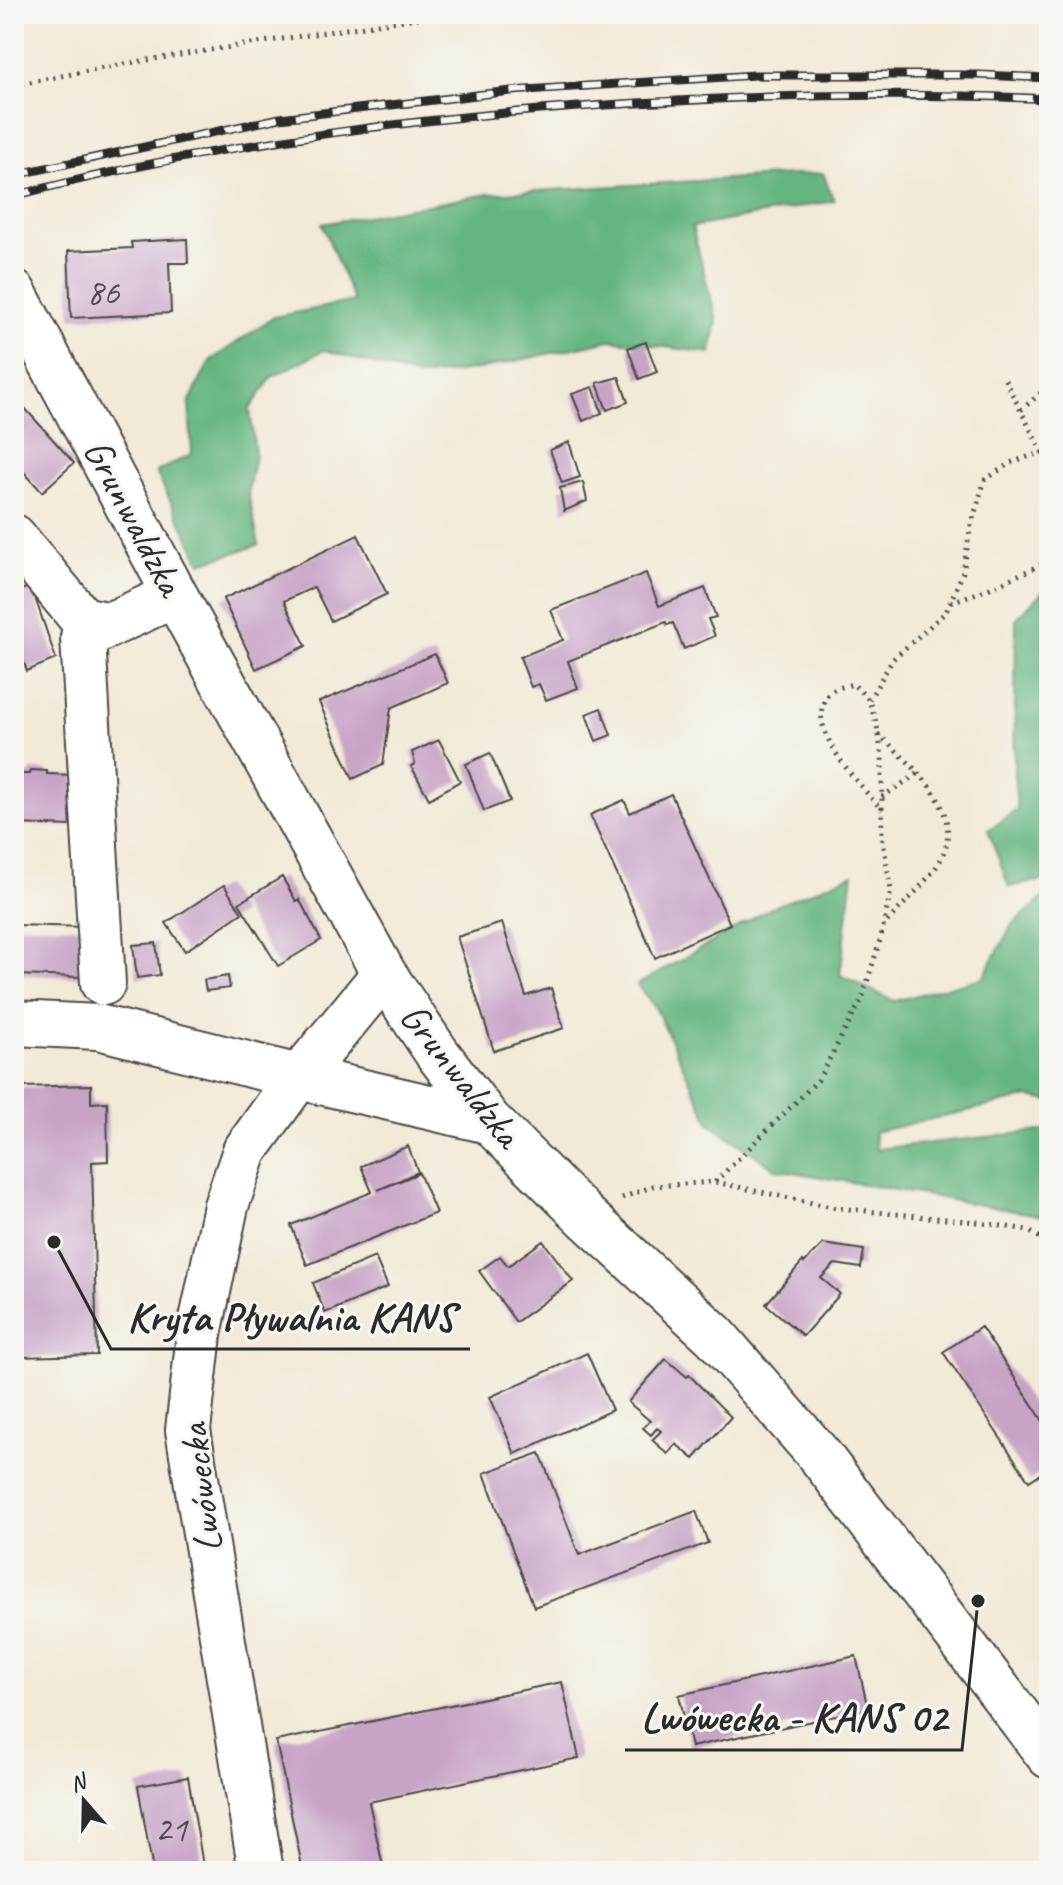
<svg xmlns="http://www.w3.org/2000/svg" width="1063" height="1885" viewBox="0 0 1063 1885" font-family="Caveat,sans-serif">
	<rect width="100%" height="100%" fill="#f6f6f2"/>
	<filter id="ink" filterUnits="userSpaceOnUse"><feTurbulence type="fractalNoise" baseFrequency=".0125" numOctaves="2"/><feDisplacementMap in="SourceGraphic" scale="16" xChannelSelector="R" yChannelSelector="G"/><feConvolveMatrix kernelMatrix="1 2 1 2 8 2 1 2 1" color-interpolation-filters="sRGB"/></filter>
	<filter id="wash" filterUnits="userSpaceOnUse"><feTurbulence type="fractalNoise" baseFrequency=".006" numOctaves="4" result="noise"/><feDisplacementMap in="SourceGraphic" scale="32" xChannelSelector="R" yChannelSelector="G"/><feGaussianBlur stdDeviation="1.8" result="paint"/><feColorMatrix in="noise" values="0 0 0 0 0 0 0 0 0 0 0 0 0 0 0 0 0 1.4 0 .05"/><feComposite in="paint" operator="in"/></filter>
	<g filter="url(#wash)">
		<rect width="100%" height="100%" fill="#f2e9d6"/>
		<path fill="#65b580" stroke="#487056" stroke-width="2" d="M823 173 834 201 692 227 717 321 711 353 610 340 480 369 419 377 324 350 272 377 250 409 255 455 248 492 259 545 201 563 156 472 192 454 189 403 210 361 274 317 354 301 322 224 488 194Z
			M1049 585V879L1009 887 988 830 1017 810 1014 771 1016 619Z
			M853 874 840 975 894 1001 983 978 1012 925 1049 893V1101L1029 1097 874 1132 876 1149 1049 1130V1217L776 1169 711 1125 655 1007 637 985 771 908Z"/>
		<g id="blocks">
			<path fill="#c7a3c6" d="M187 239 188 263H169L171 313 71 318 68 251 132 248 131 242Z
				M646 342 657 372 639 379 628 348Z
				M619 377 628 402 607 410 597 383Z
				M593 387 602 413 583 421 572 394Z
				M14 396 74 463 42 492 14 461Z
				M569 442 580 477 562 483 550 450Z
				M583 482 587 501 564 511 560 488Z
				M358 535 387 594 331 621 314 587 284 601 306 646 256 669 223 599Z
				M646 573 659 606 705 588 716 617 708 619 715 636 684 649 673 623 667 625 666 622 568 661 578 688 546 700 539 684 531 687 520 657 563 640 551 610Z
				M31 586 56 659 27 671 14 635V593Z
				M435 654 448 683 391 708 383 765 353 779 319 702Z
				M601 708 611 735 596 741 586 714Z
				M439 740 460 781 429 799 411 766 415 764 412 752Z
				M490 753 510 801 484 811 466 764Z
				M31 770 47 771V774L74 775 72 826 14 824V774H30Z
				M671 794 730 924 655 958 590 815 624 800 630 813Z
				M282 877 296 901 299 899 321 940 278 966 239 903Z
				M224 885 242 913 185 951 166 923Z
				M502 923 526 996 551 988 564 1028 494 1051 457 937Z
				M14 925 85 927 83 977 14 975Z
				M156 943 160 975 137 978 133 945Z
				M228 976 230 988 206 991 204 980Z
				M91 1085V1103L107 1102 108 1161 92 1162 97 1355 19 1357 18 1318 14 1319V1104H21V1087Z
				M408 1146 418 1172 378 1190 419 1173 436 1213 307 1265 291 1225 372 1192 361 1166Z
				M543 1241 573 1281 516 1322 479 1271 500 1256 508 1266Z
				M823 1244 864 1250 861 1268 835 1264 821 1278 840 1294 803 1336 766 1304 803 1261 804 1263Z
				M375 1257 388 1287 325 1313 313 1283Z
				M981 1327 1049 1430V1468L1029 1481 943 1352Z
				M587 1353 612 1410 515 1454 490 1397Z
				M666 1359 687 1377 689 1375 731 1417 694 1459 676 1444 668 1454 652 1440 661 1431 657 1428 651 1435 643 1428 650 1421 628 1402Z
				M540 1453 579 1555 696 1511 708 1543 534 1607 484 1473Z
				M856 1656 868 1709 691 1747 679 1695Z
				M562 1682 579 1758 369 1802 384 1871H303L276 1741Z
				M188 1777 204 1871H153L138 1786Z"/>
		</g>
	</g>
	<g filter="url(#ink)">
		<use href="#blocks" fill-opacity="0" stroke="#494845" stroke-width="2"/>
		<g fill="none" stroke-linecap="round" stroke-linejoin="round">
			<g stroke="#494845" stroke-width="48">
				<path id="minor" d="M14 293 175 595 384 974 437 1053 489 1121 586 1217 715 1336 820 1456 1049 1756
					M14 537 82 619 107 624
					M103 983 83 637 175 595
					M14 1023 98 1027 299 1077 489 1121
					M261 1871 188 1430 199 1334 226 1206 245 1151 291 1087 384 974"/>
			</g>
			<path stroke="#494845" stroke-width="5" stroke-dasharray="2 6" stroke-linecap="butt" d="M14 85 135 62 442 14
				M1021 410 1049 386
				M1042 452 1049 458
				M951 602 988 589 1049 561
				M869 700 893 659 946 612 963 572 971 525 985 480 1010 463 1042 452 1004 378
				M878 734C911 765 965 807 942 857 933 877 900 907 885 924
				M882 797 920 772
				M715 1182 818 1080 862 999 881 937 891 890 882 835V757L877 726 869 700 853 684C846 686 835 688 830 693 799 724 862 787 882 810
				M622 1198 653 1186 715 1182 836 1208 977 1222 1027 1230 1049 1243"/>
			<use href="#minor" stroke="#fff" stroke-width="44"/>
			<g stroke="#2b2b2b" stroke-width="9">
				<path id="rail" d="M14 175 280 118 511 91 755 75H979L1049 78
					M14 196C218 142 427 116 637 103 774 95 912 92 1049 99"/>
			</g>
			<use href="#rail" stroke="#f6f6f2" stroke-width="6" stroke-dasharray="18" stroke-linecap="butt"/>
		</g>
	</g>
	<g text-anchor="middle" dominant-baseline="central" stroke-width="6" stroke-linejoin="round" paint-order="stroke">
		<g font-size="36" fill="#524952">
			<text x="103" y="292">86</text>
			<text x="171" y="1829">21</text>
		</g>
		<g font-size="40" fill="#2b2b2b" stroke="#f6f6f2">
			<text transform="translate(134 517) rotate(62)">Grunwaldzka</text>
			<text transform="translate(461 1075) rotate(52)">Grunwaldzka</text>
			<text transform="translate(201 1488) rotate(-97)">Lwówecka</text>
		</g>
	</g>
	<path fill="none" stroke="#2b2b2b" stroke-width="3" d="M54 1242L111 1349H470M978 1601L962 1750H625"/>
	<g fill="#2b2b2b" stroke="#f6f6f2" stroke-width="3">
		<circle cx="54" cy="1242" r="8"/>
		<circle cx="978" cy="1601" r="8"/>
	</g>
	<g font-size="42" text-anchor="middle" font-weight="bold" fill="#2b2b2b" stroke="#f6f6f2" stroke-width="6" stroke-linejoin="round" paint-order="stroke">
		<text x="291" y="1331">Kryta Pływalnia KANS</text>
		<text x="794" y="1731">Lwówecka - KANS 02</text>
	</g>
	<rect width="1063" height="1885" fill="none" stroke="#f6f6f2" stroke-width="48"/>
	<g transform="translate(84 1801) rotate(340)" stroke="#f6f6f2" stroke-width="6" paint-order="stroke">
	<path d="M0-6L14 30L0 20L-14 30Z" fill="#2b2b2b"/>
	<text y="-12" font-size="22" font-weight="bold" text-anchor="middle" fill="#2b2b2b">N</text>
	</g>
</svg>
